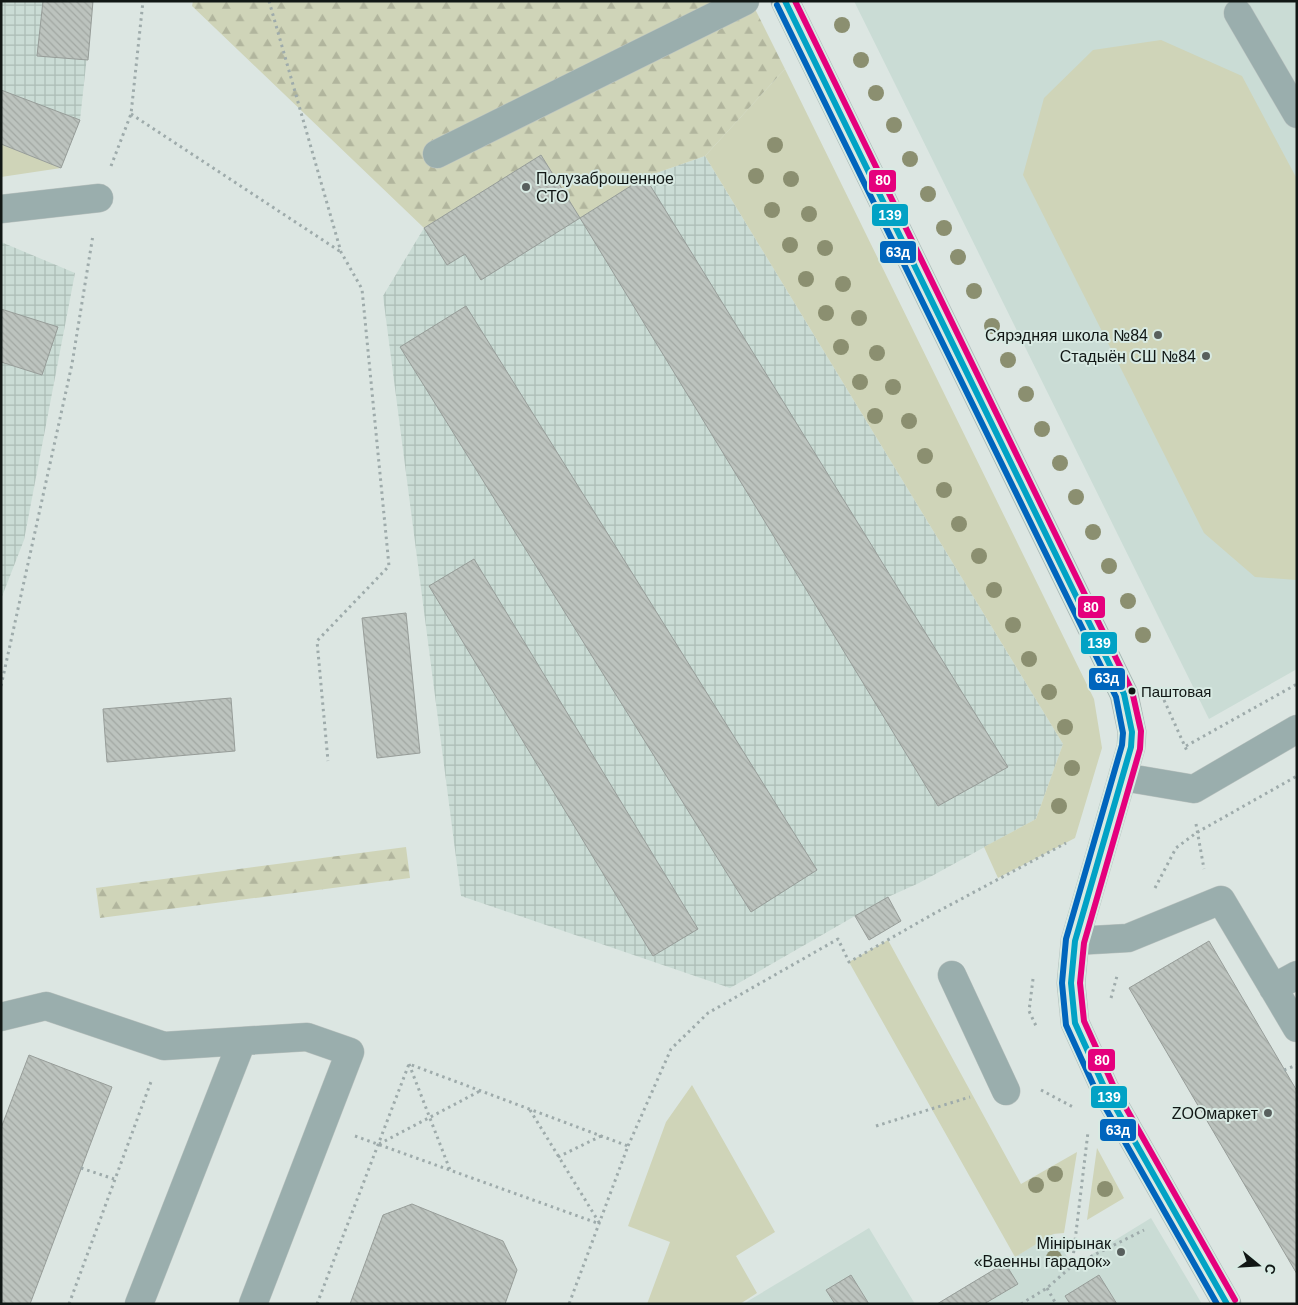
<svg xmlns="http://www.w3.org/2000/svg" width="1298" height="1305" viewBox="0 0 1298 1305" font-family="Helvetica,sans-serif">
	<defs>
		<pattern id="industrial-grid" width="8" height="8" patternUnits="userSpaceOnUse" patternTransform="scale(1.25)"><rect width="8" height="8" fill="#cadcd5"/><path d="M0 4h8M4 0v8" fill="none" stroke="#acbcb6"/></pattern>
		<pattern id="forest-firs" width="22" height="20" patternUnits="userSpaceOnUse" patternTransform="scale(1.25)"><rect width="22" height="20" fill="#cfd4b8"/><path d="M5 1l3.5 6h-7zM16 11l3.5 6h-7z" fill="#b1b59d"/></pattern>
		<pattern id="building-back-hatch" width="6" height="6" patternUnits="userSpaceOnUse" patternTransform="scale(1.25)"><rect width="6" height="6" fill="#bcc3be"/><path d="M-1 5l2 2M0 0l6 6M5-1l2 2" fill="none" stroke="#a1a7a2"/></pattern>
	</defs>
	<rect width="100%" height="100%" fill="#dce6e2"/>
	<path fill="#cadcd5" d="M854 1H1297V669L1209 719Z
		M1151 1218 1202 1304H937L1053 1234 1073 1266Z
		M869 1228 915 1304H743L798 1271Z"/>
	<path fill="url(#industrial-grid)" d="M1 1H93L80 120 61 168 1 144Z
		M541 155 645 177 705 156 1063 744 1036 819 919 883 888 897 730 988 461 896 383 296 424 228Z
		M1 242 75 273 24 540 1 599Z"/>
	<path fill="#cfd4b8" d="M1161 40 1242 76 1297 179V580L1255 577 1204 533 1023 175 1044 98 1093 50Z
		M785 69 1094 699 1102 748 1075 838 998 878 984 847 1036 819 1063 744 705 156Z
		M1 144 61 168 1 177Z
		M888 940 1021 1184 1077 1152 1064 1233 1053 1234 1015 1257 849 962Z
		M692 1085 775 1232 736 1256 757 1293 740 1304H647L670 1242 628 1226 666 1122Z
		M1097 1148 1124 1198 1087 1220Z"/>
	<path fill="url(#forest-firs)" d="M193 1H751L785 69 705 156 645 177 580 218 541 156 424 228 192 6Z
		M406 847 410 878 100 918 96 888Z"/>
	<path fill="url(#building-back-hatch)" stroke="#979d99" d="M43 1H93L88 60 37 56Z
		M1 90 80 120 61 168 1 144Z
		M541 155 580 218 481 280 465 254 447 265 424 228Z
		M645 177 1008 767 938 806 580 218Z
		M466 306 817 870 751 912 400 347Z
		M1 309 58 327 42 375 1 362Z
		M474 559 698 929 653 956 429 586Z
		M406 613 420 753 377 758 362 618Z
		M231 698 235 751 107 762 103 709Z
		M888 897 901 921 869 940 855 916Z
		M1209 941 1297 1091V1274L1129 988Z
		M29 1055 112 1087 30 1304H1V1128Z
		M412 1204 503 1241 517 1270 505 1304H350L383 1215Z
		M1005 1263 1018 1284 984 1304H937Z
		M851 1275 869 1304H835L826 1290Z
		M1099 1275 1117 1304H1070L1065 1296Z"/>
	<g fill="none" stroke-linecap="round" stroke-linejoin="round">
		<g stroke="#bcc4c1" stroke-width="29">
			<path id="minor" d="M785 1 1124 694 1132 732 1131 747 1075 941 1071 983 1075 1023 1105 1089 1227 1304
				M1238 13 1297 114
				M437 154 745 1
				M1 209 99 198
				M1123 777 1194 789 1297 729
				M1075 941 1128 938 1221 900 1297 1028
				M952 975 1006 1091
				M1273 988 1297 975
				M1 1017 46 1006 164 1046 242 1041
				M139 1304 242 1041 307 1037 350 1052 253 1304"/>
		</g>
		<path stroke="#9eabab" stroke-width="3" stroke-dasharray="2.5 4" stroke-linecap="butt" d="M269 1 341 252 362 289 389 566 317 641 328 761
			M131 114 341 252
			M111 166 131 114 143 1
			M1 686 72 364 93 235
			M1164 700 1187 751
			M1186 746 1297 684
			M1196 824 1204 869
			M1155 888 1176 848 1196 833 1297 776
			M1033 979 1029 1011 1037 1028
			M1111 998 1117 976
			M409 1064 450 1170
			M1284 1070 1297 1065
			M1041 1090 1073 1107
			M530 1110 600 1224
			M876 1126 970 1097
			M355 1136 600 1224
			M379 1144 480 1091
			M628 1146 671 1049 708 1013 838 939 849 962 935 913 1066 843
			M558 1157 601 1136
			M81 1168 114 1179
			M1072 1266 1088 1132
			M1047 1288 1056 1304
			M69 1304 152 1079
			M317 1304 409 1064 628 1146 569 1304
			M1021 1304 1047 1288 1072 1266 1144 1230"/>
		<use href="#minor" stroke="#9aaead" stroke-width="28"/>
		<g stroke="#d8eae3" stroke-width="10">
			<path id="bus-1" d="M785 1 1124 694 1132 732 1131 747 1075 941 1071 983 1075 1023 1105 1089 1227 1304"/>
		</g>
		<g stroke="#d8eae3" stroke-width="10">
			<path id="bus-2" d="M777 5 1116 697 1123 733 1122 745 1066 939 1062 983 1066 1025 1097 1093 1217 1304"/>
		</g>
		<g stroke="#d8eae3" stroke-width="10">
			<path id="bus-3" d="M795 1 1132 691 1141 731 1140 749 1084 943 1080 983 1084 1021 1113 1085 1235 1300"/>
		</g>
		<use href="#bus-1" stroke="#01a2c5" stroke-width="6"/>
		<use href="#bus-2" stroke="#0065bd" stroke-width="6"/>
		<use href="#bus-3" stroke="#e5007d" stroke-width="6"/>
	</g>
	<g fill="#8b8f70">
		<circle cx="842" cy="25" r="8"/>
		<circle cx="861" cy="60" r="8"/>
		<circle cx="876" cy="93" r="8"/>
		<circle cx="894" cy="125" r="8"/>
		<circle cx="775" cy="145" r="8"/>
		<circle cx="910" cy="159" r="8"/>
		<circle cx="756" cy="176" r="8"/>
		<circle cx="791" cy="179" r="8"/>
		<circle cx="928" cy="194" r="8"/>
		<circle cx="772" cy="210" r="8"/>
		<circle cx="809" cy="214" r="8"/>
		<circle cx="944" cy="228" r="8"/>
		<circle cx="790" cy="245" r="8"/>
		<circle cx="825" cy="248" r="8"/>
		<circle cx="958" cy="257" r="8"/>
		<circle cx="806" cy="279" r="8"/>
		<circle cx="843" cy="284" r="8"/>
		<circle cx="974" cy="291" r="8"/>
		<circle cx="826" cy="313" r="8"/>
		<circle cx="859" cy="318" r="8"/>
		<circle cx="992" cy="326" r="8"/>
		<circle cx="841" cy="347" r="8"/>
		<circle cx="877" cy="353" r="8"/>
		<circle cx="1008" cy="360" r="8"/>
		<circle cx="860" cy="382" r="8"/>
		<circle cx="893" cy="387" r="8"/>
		<circle cx="1026" cy="394" r="8"/>
		<circle cx="875" cy="416" r="8"/>
		<circle cx="909" cy="421" r="8"/>
		<circle cx="1042" cy="429" r="8"/>
		<circle cx="925" cy="456" r="8"/>
		<circle cx="1060" cy="463" r="8"/>
		<circle cx="944" cy="490" r="8"/>
		<circle cx="1076" cy="497" r="8"/>
		<circle cx="959" cy="524" r="8"/>
		<circle cx="1093" cy="532" r="8"/>
		<circle cx="979" cy="556" r="8"/>
		<circle cx="1109" cy="566" r="8"/>
		<circle cx="994" cy="590" r="8"/>
		<circle cx="1128" cy="601" r="8"/>
		<circle cx="1013" cy="625" r="8"/>
		<circle cx="1143" cy="635" r="8"/>
		<circle cx="1029" cy="659" r="8"/>
		<circle cx="1049" cy="692" r="8"/>
		<circle cx="1065" cy="727" r="8"/>
		<circle cx="1072" cy="768" r="8"/>
		<circle cx="1059" cy="806" r="8"/>
		<circle cx="1055" cy="1174" r="8"/>
		<circle cx="1036" cy="1185" r="8"/>
		<circle cx="1105" cy="1189" r="8"/>
		<circle cx="1054" cy="1258" r="8"/>
	</g>
	<g fill="#585f5d" stroke="#d8eae3" stroke-width="2">
		<circle cx="526" cy="187" r="5"/>
		<circle cx="1158" cy="335" r="5"/>
		<circle cx="1206" cy="356" r="5"/>
		<circle cx="1268" cy="1113" r="5"/>
		<circle cx="1121" cy="1252" r="5"/>
	</g>
	<circle fill="#111715" stroke="#d8eae3" stroke-width="2" cx="1132" cy="691" r="4.5"/>
	<g text-anchor="middle" dominant-baseline="central" stroke-width="4" stroke-linejoin="round" paint-order="stroke">
		<g font-size="15" fill="#111715" stroke="#d8eae3" text-anchor="start">
			<text x="1141" y="691">Паштовая</text>
		</g>
		<g font-size="16" fill="#111715" stroke="#d8eae3" text-anchor="end">
			<text x="536" y="178" text-anchor="start">Полузаброшенное<tspan x="536" dy="18">СТО</tspan></text>
			<text x="1148" y="335">Сярэдняя школа №84</text>
			<text x="1196" y="356">Стадыён СШ №84</text>
			<text x="1258" y="1113">ZOOмаркет</text>
			<text x="1111" y="1243">Мінірынак<tspan x="1111" dy="18">«Ваенны гарадок»</tspan></text>
		</g>
	</g>
	<g stroke="#d8eae3" stroke-width="2">
		<rect x="868" y="169" width="29" height="24" rx="5" fill="#e5007d"/>
		<rect x="871" y="203" width="38" height="24" rx="5" fill="#01a2c5"/>
		<rect x="879" y="240" width="38" height="24" rx="5" fill="#0065bd"/>
		<rect x="1077" y="595" width="29" height="24" rx="5" fill="#e5007d"/>
		<rect x="1080" y="631" width="38" height="24" rx="5" fill="#01a2c5"/>
		<rect x="1088" y="667" width="38" height="24" rx="5" fill="#0065bd"/>
		<rect x="1087" y="1048" width="29" height="24" rx="5" fill="#e5007d"/>
		<rect x="1090" y="1085" width="38" height="24" rx="5" fill="#01a2c5"/>
		<rect x="1099" y="1118" width="38" height="24" rx="5" fill="#0065bd"/>
	</g>
	<g font-size="14" text-anchor="middle" font-weight="bold" fill="#fff">
		<text x="883" y="185">80</text>
		<text x="890" y="220">139</text>
		<text x="898" y="257">63д</text>
		<text x="1091" y="612">80</text>
		<text x="1099" y="648">139</text>
		<text x="1107" y="683">63д</text>
		<text x="1102" y="1065">80</text>
		<text x="1109" y="1102">139</text>
		<text x="1118" y="1135">63д</text>
	</g>
	<rect width="1298" height="1305" fill="none" stroke="#111715" stroke-width="5"/>
	<g transform="translate(1258 1265) rotate(108)" stroke="#d8eae3" stroke-width="4" paint-order="stroke">
	<path d="M0-4L9 19L0 12L-9 19Z" fill="#111715"/>
	<text y="-8" font-size="14" font-weight="bold" text-anchor="middle" fill="#111715">С</text>
	</g>
</svg>
